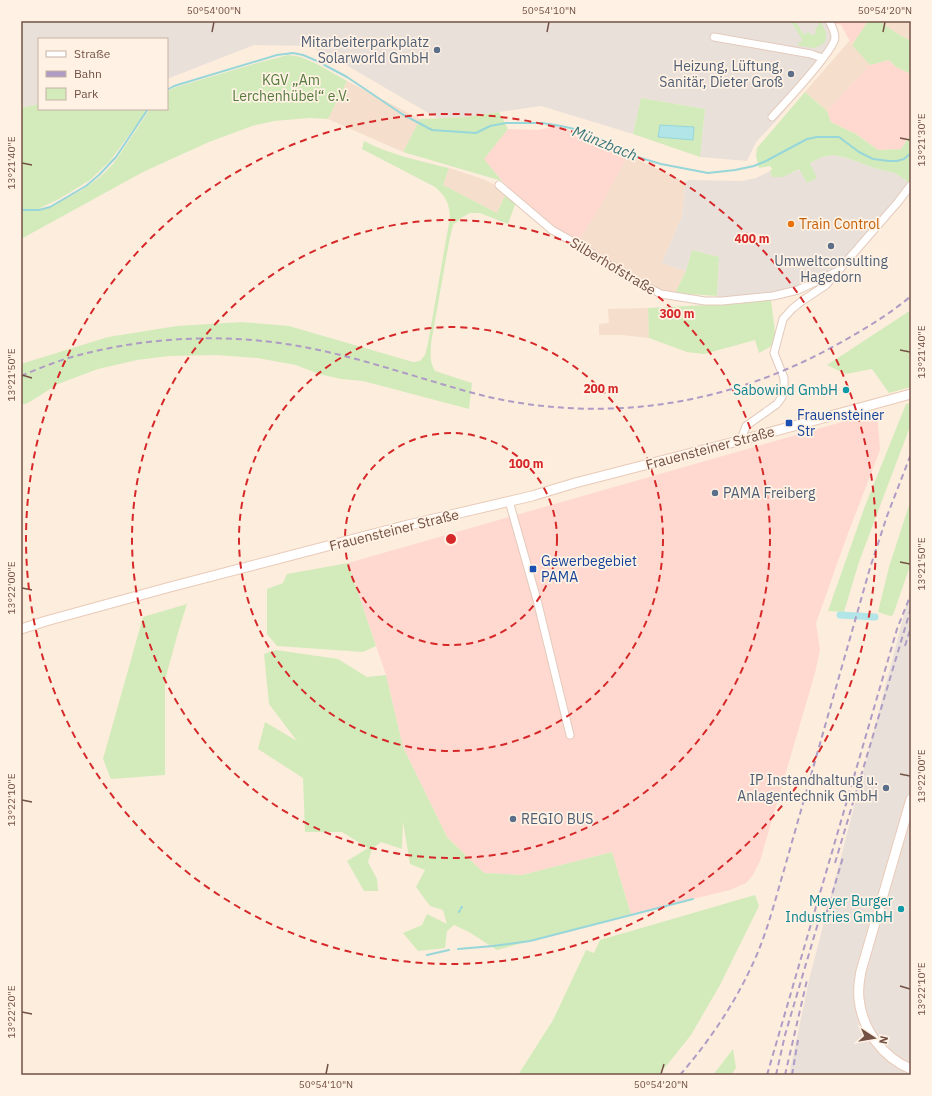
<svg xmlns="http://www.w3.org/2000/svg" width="932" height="1096" viewBox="0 0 932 1096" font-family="'IBM Plex Sans',sans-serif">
	<rect width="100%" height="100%" fill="#fdeddd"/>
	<path fill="#f5decb" d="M879 21H911V41L898 34Z
		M850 40 870 65 827 111 805 92Z
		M347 81 420 119 403 152 328 119Z
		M628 155 685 182 682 216 662 263 686 271 675 293 662 291 577 244 604 200Z
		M449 168 483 179 499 187 506 193 497 213 443 185Z
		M648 308 649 338 622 335H599V324L609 323 608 309Z"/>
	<path fill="#ffd9cf" d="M829 21H868L852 45 841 25 837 24 832 27Z
		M889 60 896 67 911 74V134L901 149 878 150 856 134 831 122 827 111 870 65Z
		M556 126 585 135 628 155 604 200 577 244 552 230 506 190 509 187 502 181 483 159 508 129 539 130Z
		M877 412 880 450 847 536 816 623 820 650 815 673 760 861 753 875 746 883 730 890 631 914 612 852 522 875 484 873 447 837 403 747 386 675 348 563Z"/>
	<path fill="#eae0da" d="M21 21H831L836 39 835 48 776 121 756 142 747 161 700 157 705 109 641 98 633 134 541 106 466 117 437 118 341 62 309 46 254 45 167 79V39H39V104L21 108Z
		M833 155 847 158 877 169 895 173 911 184 836 272 798 290 722 301 717 296 719 257 692 250 686 271 662 263 682 216 685 182 689 180 742 181 756 178 770 171 772 177 794 172 799 169 808 183 810 163 822 157Z
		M911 588V1075H789L810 976Z"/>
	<path fill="#d3ebbb" d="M791 21H795L804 35 808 32 812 35 816 33 815 28 819 26 817 21H820L826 32V39L824 43 815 48 799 46 798 42 803 41Z
		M868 21H879L898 34 911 41V74L896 67 889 60 870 65 852 45Z
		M288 55 301 57 317 64 347 81 328 119 310 118 274 121 252 126 209 142 143 172 21 239V211L41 210 48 208 82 190 100 177 113 164 120 154 150 109H167V92L173 88 257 63Z
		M805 92 827 111 831 122 856 134 878 150 901 149 911 134V184L895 173 877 169 847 158 833 155 822 157 810 163 817 178 807 183 799 169 783 177H772L770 171 772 169 770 166 759 168 756 156 757 148Z
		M641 98 705 109 700 157 633 134Z
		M39 104V109H146V112L110 161 90 180 59 199 38 209H21V108Z
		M499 112 508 129 484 159 502 181 403 152 420 119 466 117Z
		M364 141C391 155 420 161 449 168L443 185 497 213 506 193 516 202 508 224 480 213H470L461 218 453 225 449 242 431 343C431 353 429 362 435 371L472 383 469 409 363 381 341 379 319 374 296 365 257 358 216 355 169 356 137 360 98 369 58 384 28 403 21 405V364L108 337 177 326 242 322 289 326 413 362 420 361 425 355 428 343 450 217C449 202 446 197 435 187L362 149Z
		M692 250 719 257 717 296 675 293 686 271Z
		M771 300 776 340 770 347 759 353 755 340 704 354 687 352 649 338 648 308 745 303Z
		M911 310V387L889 393 872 369 846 374 827 365Z
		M911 403V424L880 506 859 562 844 612 828 611 865 506 906 404Z
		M911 499V563L893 615 890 616 878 612 889 567Z
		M348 563 376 646 363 652 277 646 267 634V589L283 583 287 574Z
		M187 604 179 629 165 680V775L111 779 103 759 143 617Z
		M276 650 338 659 367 677 386 675 403 747 447 837 484 873 522 875 612 852 631 914 497 950 469 932 454 925 447 931 445 948 418 951 403 933 422 925 427 914 447 924 443 910 430 906 416 887 425 870 410 864 403 822 402 849 381 842 372 849 368 862 377 879 378 891H364L347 861 368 848 342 832H305L303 778 258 749 265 722 297 741 269 704 264 654Z
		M755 895 759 906 720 985 691 1035 659 1075H518L553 1020 586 950 594 953 600 940Z
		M733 1049 736 1068 731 1075H713Z"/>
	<path fill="#b1e5e7" stroke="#97d6d9" d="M660 125 694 127 693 140 658 137Z"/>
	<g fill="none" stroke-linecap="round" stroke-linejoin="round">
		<path stroke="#97d6d9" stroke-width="2" d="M167 90 174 86 277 55 293 53 303 55 317 61 347 77 402 114 432 130 476 133 490 126 506 123H542L561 126 579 130 609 143 634 156 661 164 708 173 735 170 754 166 766 161 807 139 817 137H839L859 152 873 159 889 161H897L904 159 911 153
			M21 210H39L50 207 86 186 99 175 116 157 148 109
			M461 908 462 907
			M459 912 460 910
			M458 949 493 946 530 941 693 899
			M427 955 449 950"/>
		<path stroke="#b1e5e7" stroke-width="7" d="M840 615 875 617"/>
		<g stroke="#e3cabc" stroke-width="9">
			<path id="street" d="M714 37 811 54 822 58
				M772 117C784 104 833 52 835 38 835 32 832 26 829 21
				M499 185 552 230 577 244 630 278 661 294 705 301H722L773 296 798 290 836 272
				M742 440 743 434 746 426 777 404 782 397 784 390V378L774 353 783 319 792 309 802 301 826 285 898 202 911 185
				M509 501 537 600 570 735"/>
		</g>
		<g stroke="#e9cab8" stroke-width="11">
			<path id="secondary" d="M21 629 46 621 170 587 404 526 532 496 575 483 742 440 911 394
				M911 799 861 971C859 981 858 990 859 999 862 1029 883 1058 911 1069"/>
		</g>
		<use href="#street" stroke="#fff" stroke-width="7"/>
		<use href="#secondary" stroke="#fff" stroke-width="9"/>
		<path stroke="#ae9cc5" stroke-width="2" stroke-dasharray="6 4" stroke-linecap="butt" d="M21 376C35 370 50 364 65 359 143 336 229 332 309 348 355 357 400 372 445 385 465 391 486 397 508 401 627 422 741 400 845 340 868 327 891 313 911 296
			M905 646 911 627
			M835 863 911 608
			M824 922 843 857
			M680 1075C712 1038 739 997 758 952 769 925 776 897 784 870L870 568 887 516 911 454
			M767 1075 897 629 911 594
			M776 1075 785 1035 821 913
			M785 1075 807 980
			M792 1075 798 1040"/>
	</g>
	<path fill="none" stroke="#735145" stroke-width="1.5" d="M212 32 214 22M547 32 549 22M883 32 885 22M900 138 910 140M22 163 32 165M900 350 910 352M22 375 32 378M900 562 910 564M22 588 32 590M900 774 910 776M22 800 32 802M900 986 910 989M22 1012 32 1014M326 1074 328 1064M661 1074 664 1064"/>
	<g fill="none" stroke="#d62828" stroke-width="2" stroke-dasharray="7 5">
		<circle cx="451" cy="539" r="106"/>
		<circle cx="451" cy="539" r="212"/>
		<circle cx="451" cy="539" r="319"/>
		<circle cx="451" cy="539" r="425"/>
	</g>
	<g fill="#5c6f8a" stroke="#fff2e4" stroke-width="1.5">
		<circle cx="437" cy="50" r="4"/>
		<circle cx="791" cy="74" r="4"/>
		<circle cx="831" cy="246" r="4"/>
		<circle cx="715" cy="493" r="4"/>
		<circle cx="886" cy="788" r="4"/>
		<circle cx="513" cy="819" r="4"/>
	</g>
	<circle fill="#e8710a" stroke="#fff2e4" stroke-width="1.5" cx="791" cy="224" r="4"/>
	<g fill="#0f9aa8" stroke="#fff2e4" stroke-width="1.5">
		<circle cx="846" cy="390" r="4"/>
		<circle cx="901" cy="909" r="4"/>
	</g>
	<g fill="#1a4fb4" stroke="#fff2e4" stroke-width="1.5">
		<rect x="785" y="419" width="8" height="8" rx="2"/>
		<rect x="529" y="565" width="8" height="8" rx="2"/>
	</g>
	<g text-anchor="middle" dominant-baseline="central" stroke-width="3.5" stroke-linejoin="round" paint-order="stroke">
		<g font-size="14" fill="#4e5e75" stroke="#fff2e4" text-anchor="end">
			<text x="429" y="42">Mitarbeiterparkplatz<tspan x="429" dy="16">Solarworld GmbH</tspan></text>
			<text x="783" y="66">Heizung, Lüftung,<tspan x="783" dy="16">Sanitär, Dieter Groß</tspan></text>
			<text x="831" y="261" text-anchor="middle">Umweltconsulting<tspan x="831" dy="16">Hagedorn</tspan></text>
			<text x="723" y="493" text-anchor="start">PAMA Freiberg</text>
			<text x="878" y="780">IP Instandhaltung u.<tspan x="878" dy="16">Anlagentechnik GmbH</tspan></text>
			<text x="521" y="819" text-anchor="start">REGIO BUS</text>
		</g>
		<g font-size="14" fill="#547a3c" stroke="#fff2e4">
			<text x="291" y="80">KGV „Am<tspan x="291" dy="16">Lerchenhübel“ e.V.</tspan></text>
		</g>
		<g font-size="14" fill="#c56008" stroke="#fff2e4" text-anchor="start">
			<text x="799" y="224">Train Control</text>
		</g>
		<g font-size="14" fill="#735145" stroke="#fff2e4">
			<text transform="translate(613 266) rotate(31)">Silberhofstraße</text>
			<text transform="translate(710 448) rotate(-15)">Frauensteiner Straße</text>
			<text transform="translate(394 530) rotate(-14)">Frauensteiner Straße</text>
		</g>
		<g font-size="14" fill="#0d838f" stroke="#fff2e4" text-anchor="end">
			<text x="838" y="390">Sabowind GmbH</text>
			<text x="893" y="901">Meyer Burger<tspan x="893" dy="16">Industries GmbH</tspan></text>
		</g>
		<g font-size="14" fill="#164399" stroke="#fff2e4" text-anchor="start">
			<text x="797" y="415">Frauensteiner<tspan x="797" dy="16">Str</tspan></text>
			<text x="541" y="561">Gewerbegebiet<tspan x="541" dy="16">PAMA</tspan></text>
		</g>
		<g font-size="15" font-style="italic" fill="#38767b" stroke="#fff2e4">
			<text transform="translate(605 143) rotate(22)">Münzbach</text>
		</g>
	</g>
	<circle cx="451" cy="539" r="6" fill="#d62828" stroke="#fff2e4" stroke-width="2"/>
	<g font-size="12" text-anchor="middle" font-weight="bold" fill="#d62828" stroke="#fff2e4" stroke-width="3.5" stroke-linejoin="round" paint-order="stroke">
		<text x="752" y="243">400 m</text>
		<text x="677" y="318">300 m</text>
		<text x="601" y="393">200 m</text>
		<text x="526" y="468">100 m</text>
	</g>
	<rect width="932" height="1096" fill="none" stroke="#fff2e4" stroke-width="44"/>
	<rect x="38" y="38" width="130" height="72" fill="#fff2e4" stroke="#c7b2a4"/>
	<rect x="46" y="51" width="20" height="6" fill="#ffffff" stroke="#c7b2a4"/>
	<text x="74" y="58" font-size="12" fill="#735145">Straße</text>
	<rect x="46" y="71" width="20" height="6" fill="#ae9cc5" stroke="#c7b2a4"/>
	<text x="74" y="78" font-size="12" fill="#735145">Bahn</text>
	<rect x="46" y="88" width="20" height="12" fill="#d3ebbb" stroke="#c7b2a4"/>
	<text x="74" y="98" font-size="12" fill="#735145">Park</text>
	<g transform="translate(874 1038) rotate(102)" stroke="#fff2e4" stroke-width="3" paint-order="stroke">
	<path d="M0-3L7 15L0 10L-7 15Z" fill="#735145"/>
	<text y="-6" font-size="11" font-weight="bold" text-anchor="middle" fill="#735145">N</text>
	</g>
	<rect x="22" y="22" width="888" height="1052" fill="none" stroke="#735145" stroke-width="1.5"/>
	<g font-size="10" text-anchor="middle" fill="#735145">
		<text x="214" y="14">50°54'00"N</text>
		<text x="549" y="14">50°54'10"N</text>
		<text x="885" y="14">50°54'20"N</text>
		<text transform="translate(921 140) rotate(-90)" y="4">13°21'30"E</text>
		<text transform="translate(11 163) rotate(-90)" y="4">13°21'40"E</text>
		<text transform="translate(921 352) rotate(-90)" y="4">13°21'40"E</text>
		<text transform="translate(11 375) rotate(-90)" y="4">13°21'50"E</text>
		<text transform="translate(921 564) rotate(-90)" y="4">13°21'50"E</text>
		<text transform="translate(11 588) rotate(-90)" y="4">13°22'00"E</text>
		<text transform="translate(921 776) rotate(-90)" y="4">13°22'00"E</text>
		<text transform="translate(11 800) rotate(-90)" y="4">13°22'10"E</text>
		<text transform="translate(921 989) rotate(-90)" y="4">13°22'10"E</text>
		<text transform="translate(11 1012) rotate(-90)" y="4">13°22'20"E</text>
		<text x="326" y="1088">50°54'10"N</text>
		<text x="661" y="1088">50°54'20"N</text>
	</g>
</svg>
